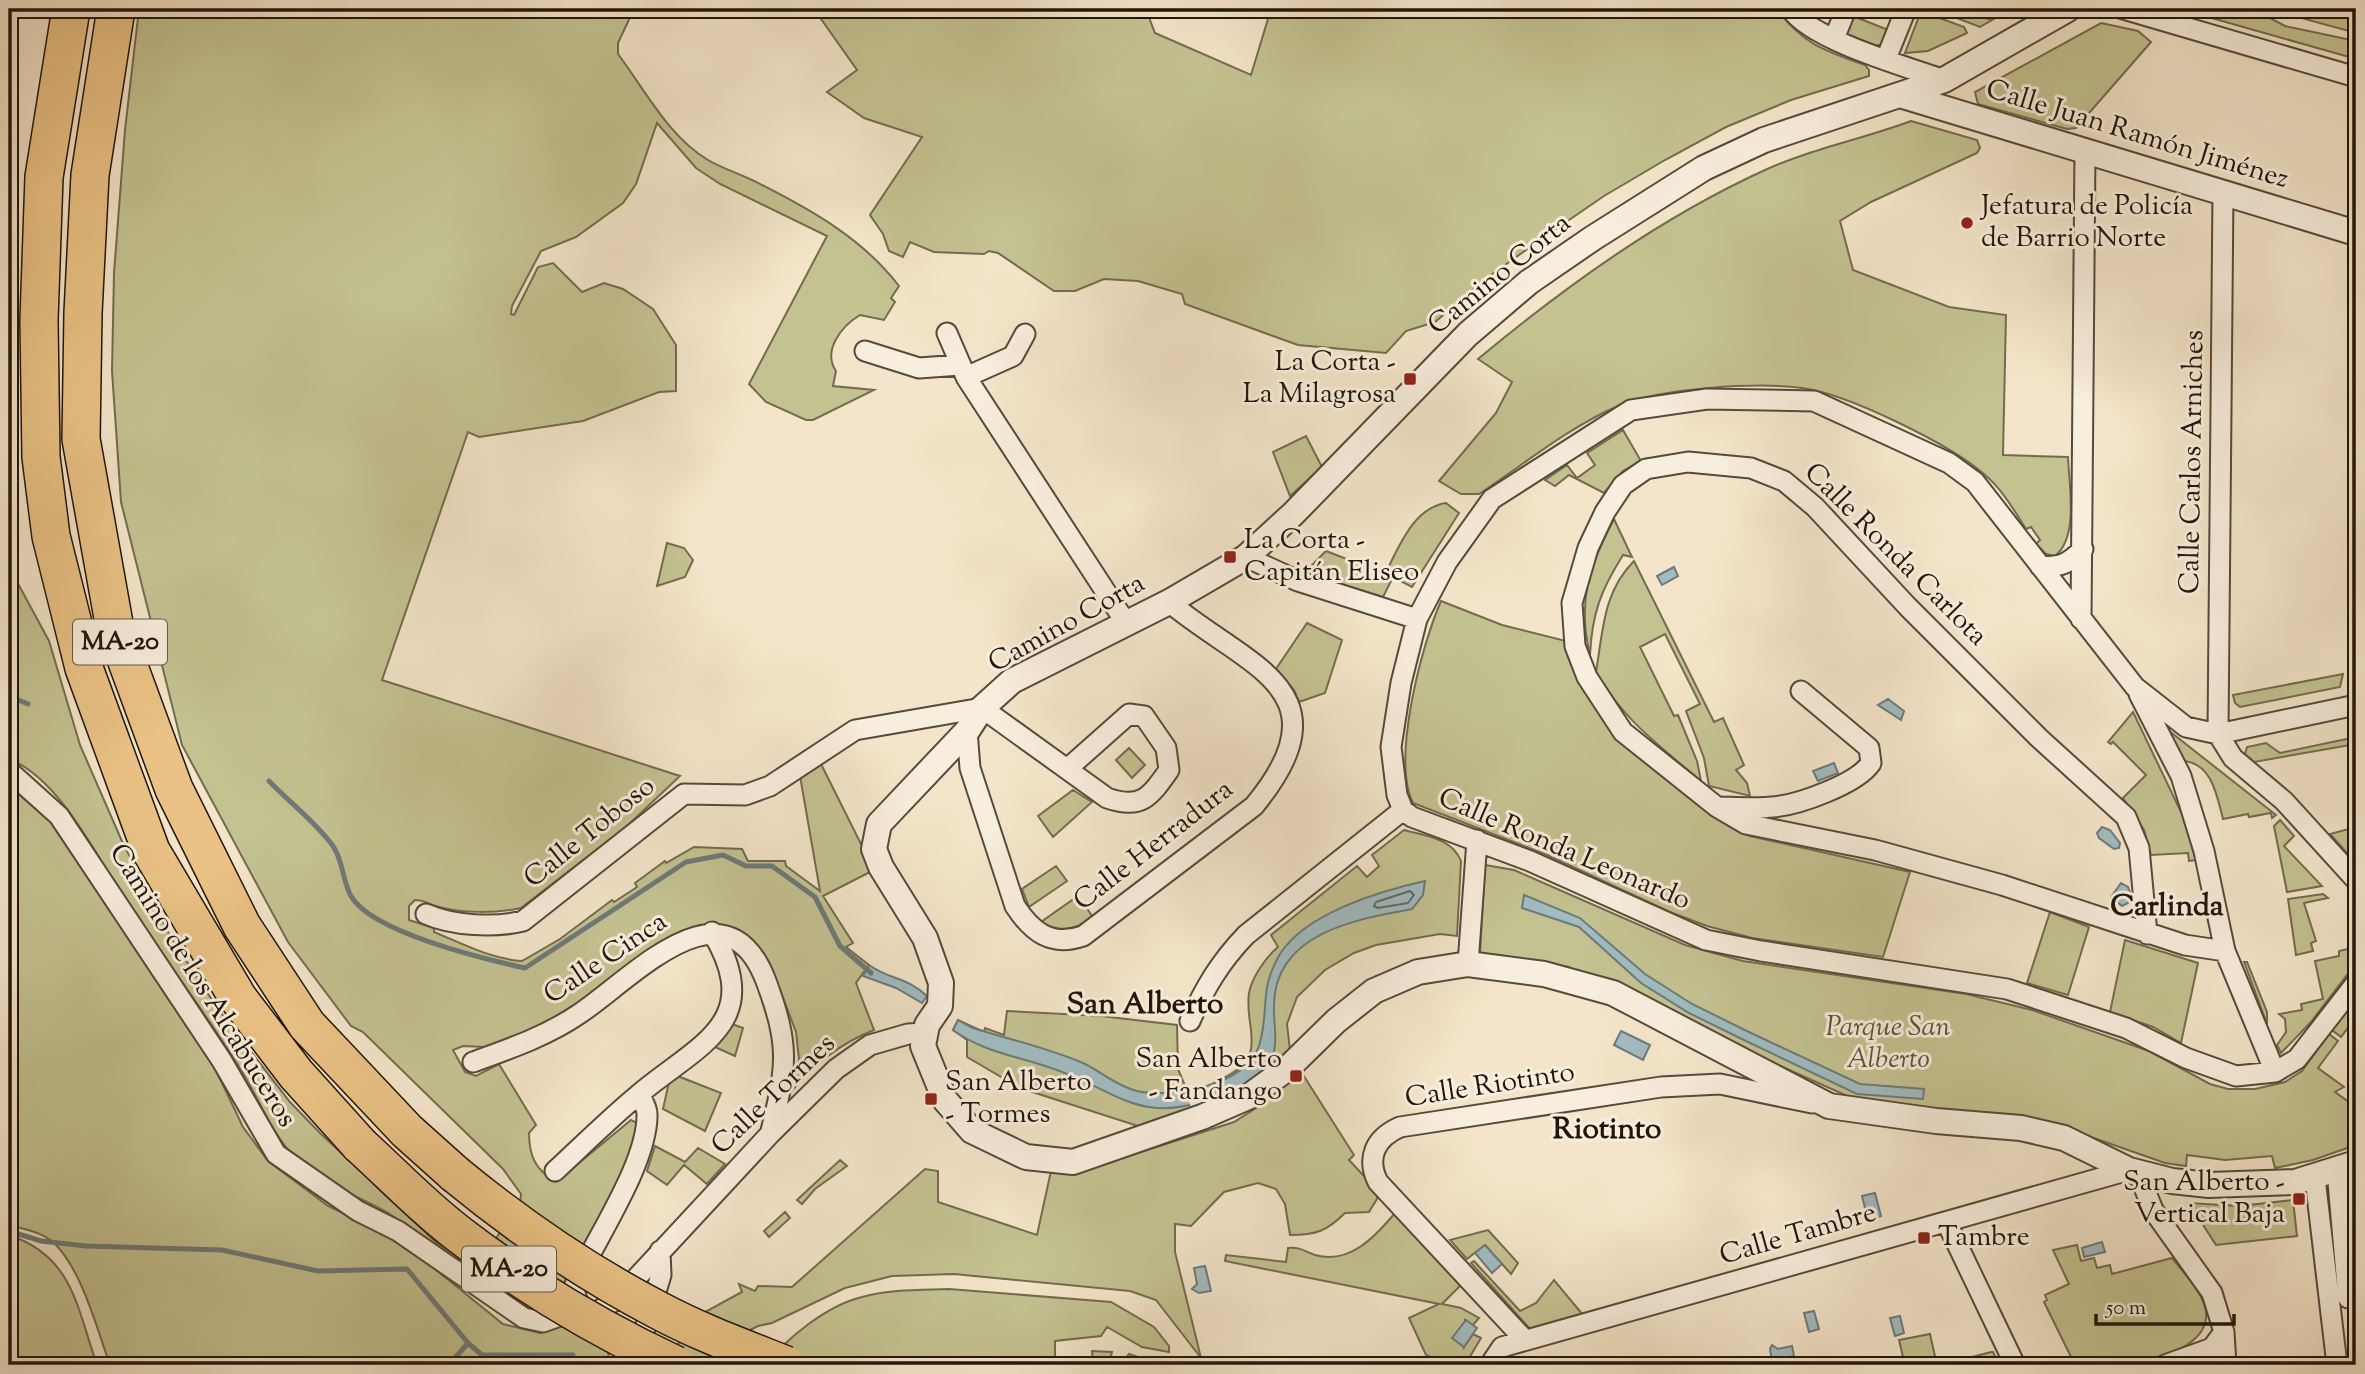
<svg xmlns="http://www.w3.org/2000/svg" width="2365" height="1374" viewBox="0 0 2365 1374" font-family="'Sorts Mill Goudy',serif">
	<rect width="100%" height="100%" fill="#f4e5ca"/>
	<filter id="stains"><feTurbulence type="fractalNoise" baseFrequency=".00286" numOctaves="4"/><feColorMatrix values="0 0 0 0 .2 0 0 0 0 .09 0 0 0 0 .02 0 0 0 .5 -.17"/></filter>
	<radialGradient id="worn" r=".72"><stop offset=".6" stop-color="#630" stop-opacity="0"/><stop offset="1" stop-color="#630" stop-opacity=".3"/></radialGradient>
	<path fill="#c4c291" stroke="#726c4e" stroke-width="2" d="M139 9H634L618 43V54C645 90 669 137 708 160 725 170 744 175 762 185 813 211 863 239 899 286L891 298 895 302 884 320 860 315C842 326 822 350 836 371L833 386 874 390 813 420H806L766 402 749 384 827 236 720 184 696 168 657 123 636 184 623 203 576 237 541 251 512 306 511 314 514 315 538 267 553 263 582 292 604 283 623 289 653 309 676 345V391L659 392 583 421 479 437 468 432 382 680 680 776 627 826 521 908C499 913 459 914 436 906 428 904 424 900 415 900L409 906V920L434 928V932C461 943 491 959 522 961L560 939 612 900 614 902 637 887 635 883 665 861 666 863 694 847 742 849 748 861H785L786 866 820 891 800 776 820 762 874 870 823 896 853 943 846 947 869 965 856 983 874 1030C841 1043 812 1066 790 1093L799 1059 796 1032 779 987 765 962 715 926 699 925 677 935 589 1001 519 1036 485 1047 463 1046 453 1050 465 1072 476 1076 499 1064 536 1125 529 1133C529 1157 536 1170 556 1182L631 1120 639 1124C637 1154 577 1271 556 1294 546 1305 539 1309 524 1312 480 1280 437 1244 391 1215 362 1196 320 1186 296 1159 269 1130 261 1102 241 1070 204 1010 160 954 122 895 95 852 57 777 9 759V567L49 641 80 745 121 839 170 936 218 1009 290 1102 320 1133 441 1247 473 1271 520 1204 521 1194 503 1169 363 1032 351 1026 288 942 182 745 121 502 112 371 114 273 125 130Z
		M814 9H1151L1150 20 1155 33 1251 75 1271 9H1777C1802 44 1826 51 1865 65L1869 70V76L1791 100 1726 127 1665 160 1604 196 1540 240 1484 280 1435 322 1406 331 1386 353 1298 345 1185 304 1182 294 1138 281 1104 279 1075 291H1054L998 253 989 251 984 254 934 252 910 242 903 257 889 251 883 234 870 215 922 137 864 118 827 92 857 70Z
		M1962 9 1991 20 1995 9H2011L1980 27 1959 19Z
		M2180 9H2253L2285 26 2356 41V59Z
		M2269 9H2333L2356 21V33Z
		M1921 11 1964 27 1967 33 1928 51 1905 53Z
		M1853 16 1891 31 1888 43C1874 49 1857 43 1846 33Z
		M2101 23 2138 31 2151 42 2076 128 2067 129 1978 104 1975 92Z
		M1911 121 1977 140 1980 148 1977 153 1871 202 1840 221 1853 270 1949 307 2006 315 2003 455 2068 457C2069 485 2079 537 2055 556L2046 554 2036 544 2040 540 2031 527 2026 529C2014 510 2002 489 1984 474 1949 444 1848 394 1802 388 1756 382 1661 388 1618 406 1569 427 1523 465 1479 494H1461L1439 481 1496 413 1512 382 1478 359C1566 286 1660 218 1765 170 1811 149 1863 139 1911 121Z
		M1623 430 1641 461 1623 471 1604 493 1569 475 1555 486 1545 480 1567 465 1577 478 1595 465 1587 453Z
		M1306 436 1322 467 1290 496 1273 452Z
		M1446 503 1459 513 1412 587 1393 577 1383 597 1304 573 1326 551 1385 574C1399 547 1413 508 1446 503Z
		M1614 519 1632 557 1623 555C1601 590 1592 613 1590 655 1577 602 1589 566 1614 519Z
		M667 543 684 548 693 560 685 577 657 586Z
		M1634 561 1714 722 1723 718 1744 765 1736 770 1747 783 1750 796 1709 786 1704 758 1686 711 1700 704 1665 634 1640 647 1674 716 1678 715 1697 761 1701 781C1661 747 1622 719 1596 672 1603 631 1603 592 1634 561Z
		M1441 601 1502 625 1566 641C1585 711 1619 741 1674 785 1698 805 1720 824 1750 836L1910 872 1883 957 1752 938 1707 926 1670 912 1547 855 1413 803C1391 760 1422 644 1441 601Z
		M1307 623 1342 640 1325 693 1299 702 1294 690 1276 669Z
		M2343 674 2340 687 2240 707 2235 703 2233 695Z
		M2133 712 2182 814 2196 860 2189 861 2188 853 2151 855 2144 830 2123 798 2146 775 2113 742 2111 744 2108 742Z
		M2168 730 2276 815 2272 818 2271 813 2249 817 2248 814 2223 819C2217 796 2212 762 2182 761Z
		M2356 737V744L2254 762 2245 754 2247 747 2266 743 2280 753Z
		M1129 748 1145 765 1132 778 1116 760Z
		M9 786 49 820 211 1060 243 1127 268 1161 328 1206 399 1240 503 1324 540 1333 574 1320 603 1318 610 1365H110C97 1329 82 1270 54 1243 43 1233 23 1228 9 1226Z
		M1073 790 1092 802 1053 837 1038 816Z
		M2280 820 2294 836 2284 846 2322 886 2287 892 2274 826Z
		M2356 827V863L2330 834Z
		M1404 830C1426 836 1452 838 1461 861L1457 936 1440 934 1376 945 1354 953 1325 970 1297 997 1287 1024 1290 1050 1247 1088 1205 1106 1200 1089C1210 1086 1220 1080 1229 1075 1268 1054 1244 1026 1249 993 1252 977 1266 957 1278 947L1271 935 1357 866 1367 877 1379 866 1372 855Z
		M1485 865 1514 870 1685 945 1743 961 1966 994 2032 1010 2149 1051 2210 1084 2228 1089H2255L2285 1082 2302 1071 2329 1034 2338 1041 2318 1068 2344 1087 2335 1092 2356 1107V1145L2313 1160 2275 1168 2272 1156 2225 1160 2187 1155 2186 1166 2165 1163 2054 1124 1865 1104 1569 971V967L1484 957 1480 953Z
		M1056 866 1067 881 1029 907 1022 889Z
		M2323 894 2328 898 2304 903 2316 941 2311 943 2313 951 2296 955 2288 899Z
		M1078 896 1093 917C1076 930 1060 933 1041 922Z
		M2050 912 2089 927 2068 995 2027 983Z
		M2125 940 2198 963 2181 1043 2153 1027 2110 1012Z
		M2356 947V963L2311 1022 2281 1053 2277 1045 2286 1032 2285 1019 2279 1014 2302 1010 2301 1004 2323 999 2315 961 2339 956V951Z
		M2244 962H2247L2267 1012V1024Z
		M2356 998V1017L2341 1037 2332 1030Z
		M1007 1011 1101 1016 1177 1025 1178 1069 1195 1110 1144 1128 1020 1088 967 1057V1040L953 1030 958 1020 984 1032 985 1028 1004 1035Z
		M729 1023 743 1028 735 1056 715 1047Z
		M1300 1070 1354 1155 1349 1160 1377 1190V1199L1369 1212 1345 1213C1327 1231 1316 1235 1290 1235L1285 1204 1276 1189 1258 1183 1224 1192 1191 1226 1175 1224V1252L1201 1358 1156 1300 1130 1291 954 1274 892 1276 845 1288 772 1323 758 1326 734 1338 705 1365H660L705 1312 742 1292 739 1284 755 1291 758 1286 792 1287 925 1169 938 1171V1202L1037 1235 1051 1171 1085 1170 1234 1122 1264 1103Z
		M675 1075 721 1093 705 1131 663 1109 669 1082Z
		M655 1146 685 1162 698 1148 725 1164 707 1184 684 1165 667 1185 647 1171Z
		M840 1160 847 1166 815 1189 802 1204 797 1200Z
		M2293 1200 2297 1236 2216 1245 2189 1203 2240 1206Z
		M785 1212 790 1218 769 1237 764 1231Z
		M1395 1213 1461 1285 1442 1304 1461 1308 1479 1318 1473 1325 1465 1320 1464 1347 1473 1334 1481 1338 1465 1365H1448L1426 1355 1409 1318 1439 1304 1225 1261 1226 1255 1286 1262 1288 1248C1301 1247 1304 1251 1315 1255 1349 1265 1375 1237 1395 1213Z
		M1488 1230 1518 1263 1511 1274 1485 1245 1467 1259 1450 1240Z
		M9 1235C73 1256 77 1308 97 1365H9Z
		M2077 1245 2081 1261 2094 1258 2097 1268 2110 1265 2112 1274 2172 1258C2183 1272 2200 1289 2205 1307 2215 1344 2157 1361 2129 1365 2112 1368 2093 1365 2075 1365L2044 1302 2047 1300 2045 1295 2069 1284 2053 1250Z
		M1474 1261 1520 1311 1536 1303 1554 1280 1583 1315 1530 1329 1471 1263Z
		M949 1289 1111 1302 1154 1327 1169 1346V1352L1142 1347 1107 1327 1101 1336 1055 1341V1362H1062L1063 1365H858L844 1361 833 1365 810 1358 807 1365H767C786 1337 829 1305 862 1297 891 1289 920 1290 949 1289Z
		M1930 1334 1937 1365H1905L1899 1340Z
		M1092 1351 1112 1352 1108 1365H1093Z
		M1993 1352 1999 1365H1942L1991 1352Z
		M1129 1354 1162 1365H1121Z"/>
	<path fill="#a1bcc2" stroke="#6d7a79" stroke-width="2" d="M1674 567 1678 576 1662 585 1657 576Z
		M1888 699 1904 711 1901 720 1878 705Z
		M1834 763 1838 773 1818 781 1813 771Z
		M2102 827 2110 830 2120 843 2119 848 2114 849 2099 838 2097 833Z
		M1425 881 1423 895 1412 909C1357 919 1274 933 1274 1006 1273 1023 1280 1047 1269 1063 1257 1080 1236 1090 1217 1097 1137 1127 1119 1090 1051 1068 1017 1056 983 1052 953 1030L958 1020 973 1028C1008 1039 1052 1049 1085 1064 1103 1073 1117 1086 1137 1091 1171 1099 1247 1085 1259 1046 1270 1011 1258 991 1280 954 1306 913 1380 891 1425 881Z
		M2121 883 2128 887 2131 895 2128 903 2122 906 2111 897Z
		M1524 895 1580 918 1645 974 1692 1004 1751 1033 1860 1084 1924 1089 1923 1099 1857 1094 1748 1042 1689 1013 1641 983 1579 927 1522 908Z
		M869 965C890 980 907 977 927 996L922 1003 896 988 863 976Z
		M1621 1031 1650 1045 1643 1060 1614 1045Z
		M1875 1193 1881 1216 1868 1220 1862 1196Z
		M2102 1242 2105 1252 2084 1257 2082 1248Z
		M1485 1245 1502 1264 1492 1273 1475 1253Z
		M1205 1266 1211 1291 1199 1293 1192 1289 1197 1284 1194 1268Z
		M1814 1311 1819 1329 1809 1332 1804 1313Z
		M1900 1316 1904 1333 1895 1336 1890 1318Z
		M1466 1320 1477 1328 1464 1347 1452 1338Z
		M1772 1345 1778 1349 1792 1346 1794 1356 1772 1361 1770 1349Z"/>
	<path fill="#f4e5ca" d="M1199 1086 1205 1102 1191 1107 1185 1090Z"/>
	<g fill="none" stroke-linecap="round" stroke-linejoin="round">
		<path stroke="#606966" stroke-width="2" d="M1410 891 1414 895 1408 903 1378 908 1374 906 1376 902Z"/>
		<path stroke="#6d7a79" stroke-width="5" d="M9 696 28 704
			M269 781C289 802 316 822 333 846 343 860 343 883 351 896 371 932 484 959 525 968L686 862 723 855 746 866H772L815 897 840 946 871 973
			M9 1231 41 1241 86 1246 222 1250 318 1271 407 1269 468 1343 482 1355H573L569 1365
			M449 1365 468 1343"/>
		<g stroke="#554a3b" stroke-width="23">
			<path id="minor" d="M1791 9C1811 40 1908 67 1944 80
				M2123 9 2356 77
				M1834 39 1846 9
				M1886 59 1906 9
				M947 333 966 377 1126 623
				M865 351 919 368 960 365
				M966 377 1013 356 1025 334
				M1246 557 1298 581 1417 619
				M2040 566C2061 568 2069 563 2083 549
				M2081 619 2085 150
				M2139 694 2181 776 2204 851 2225 951 2275 1072
				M2356 705 2218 734 2186 727 2135 687 1975 482 1949 463 1814 401 1707 399 1631 410 1492 499 1447 562 1417 619 1401 683 1391 747 1397 795 1403 810 1412 817 1530 861 1706 940 1761 951 2007 989 2126 1028 2186 1058 2236 1076 2275 1072 2297 1059 2356 983
				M967 731 970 768 1015 906C1032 932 1051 947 1083 936L1254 806C1350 689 1246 667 1169 602
				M2218 734 2223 192
				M2218 734 2233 758 2284 801 2356 880
				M9 771 59 816 222 1061 276 1154 358 1211 398 1231 524 1318 543 1322 574 1311
				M1718 807C1736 807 1755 809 1773 807 1798 805 1857 784 1871 763L1869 748 1801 691
				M426 914C453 926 495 928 523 921L684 794 745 795 770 786 855 730 982 708 1107 798C1141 810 1150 797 1169 770L1166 748 1144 716 1129 714 1067 769
				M2147 934 2139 848 2126 817 2039 738 1908 607 1815 507 1784 481 1751 468 1688 462 1646 469 1623 485 1605 512 1588 548 1572 603 1575 646 1587 677 1623 732 1717 807 1746 824 1875 850 2002 885 2185 945 2225 951
				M1468 964 1477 840
				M1190 1021C1205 987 1221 961 1246 935L1403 810
				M473 1062C509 1049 547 1036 579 1014 632 979 725 874 766 981 790 1046 787 1065 771 1131
				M639 1094C642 1100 647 1107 647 1114 648 1164 594 1240 574 1287 576 1303 580 1308 595 1313L616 1300 771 1133 836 1069 870 1045 908 1034 923 1033
				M2337 1170 2348 1298
				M555 1171C582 1146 609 1119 638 1095 697 1045 767 1023 712 932
				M2138 1172 2153 1210 2212 1293 2224 1332 2226 1365
				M2315 1178 2337 1365
				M1947 1223 2015 1365
				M1525 1340 1378 1182C1366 1158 1375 1138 1400 1127L1661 1087 1720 1084 1812 1103
				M634 1365 661 1275 660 1251
				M1490 1365 1502 1347 2129 1170
				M2165 1365 2212 1348 2224 1332"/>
		</g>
		<g stroke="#554a3b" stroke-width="28">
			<path id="tertiary" d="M2068 9 1944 80 1764 140 1704 168 1593 238 1529 282 1468 334 1293 514 1246 557 1169 602 1012 681 982 708 967 731 879 824 874 849 881 867 925 938 941 983 940 1006 927 1025 923 1046 945 1100 972 1131 1026 1157 1073 1162 1202 1117 1248 1097 1288 1068 1336 1021 1374 991 1418 972 1468 964 1544 974 1613 993 1829 1106 1936 1121 2021 1128 2064 1138 2129 1170 2172 1181 2209 1185 2295 1182 2356 1163
				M1900 95 2356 233"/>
		</g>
		<g stroke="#20160b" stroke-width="40">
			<path id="motorway" d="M71 9 44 177 39 320 41 457 51 536 84 668 151 851 238 998 296 1074 360 1145
				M116 9 90 175 83 313 81 439 115 629 174 789 242 926 307 1025 407 1131 455 1174"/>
		</g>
		<use href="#minor" stroke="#f8eedd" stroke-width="19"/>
		<use href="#tertiary" stroke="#f8eedd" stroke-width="24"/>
		<use href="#motorway" stroke="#eac285" stroke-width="37"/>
		<g stroke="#20160b" stroke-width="40" stroke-linecap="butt">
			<path id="motorway-bridge" d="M360 1145C393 1175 425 1209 460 1235 525 1285 601 1330 676 1365
				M455 1174C517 1225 587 1273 658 1310 699 1332 743 1348 786 1365"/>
		</g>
		<use href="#motorway-bridge" stroke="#eac285" stroke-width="37"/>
	</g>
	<g fill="#8f2418" stroke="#f8eedd" stroke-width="2.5">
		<circle cx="1967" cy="223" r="7"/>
		<rect x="1403" y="372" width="14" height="14" rx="3.5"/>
		<rect x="1223" y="550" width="14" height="14" rx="3.5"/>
		<rect x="1289" y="1069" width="14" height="14" rx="3.5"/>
		<rect x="924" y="1092" width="14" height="14" rx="3.5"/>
		<rect x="2292" y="1192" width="14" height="14" rx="3.5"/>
		<rect x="1917" y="1231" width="14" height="14" rx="3.5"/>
	</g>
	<g text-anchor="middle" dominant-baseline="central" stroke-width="6" stroke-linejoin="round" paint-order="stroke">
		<g fill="#f8eedd" stroke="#61574a" stroke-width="2">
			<rect x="73" y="619.5" width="94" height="45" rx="5"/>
			<rect x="462" y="1246.5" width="94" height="45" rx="5"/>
		</g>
		<g font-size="26" font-weight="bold" fill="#20160b">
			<text x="120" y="642">MA-20</text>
			<text x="509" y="1269">MA-20</text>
		</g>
		<g font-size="28" fill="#20160b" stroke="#f8eedd">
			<text transform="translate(2137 135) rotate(17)">Calle Juan Ramón Jiménez</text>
			<text transform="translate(1500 275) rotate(-39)">Camino Corta</text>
			<text transform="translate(2193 462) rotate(-89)">Calle Carlos Arniches</text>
			<text transform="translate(1895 555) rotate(45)">Calle Ronda Carlota</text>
			<text transform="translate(1067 624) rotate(-29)">Camino Corta</text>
			<text transform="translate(590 833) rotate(-39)">Calle Toboso</text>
			<text transform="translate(1154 846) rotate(-38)">Calle Herradura</text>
			<text transform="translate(1564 850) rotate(23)">Calle Ronda Leonardo</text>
			<text transform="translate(606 959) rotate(-34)">Calle Cinca</text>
			<text transform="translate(202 986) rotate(58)">Camino de los Alcabuceros</text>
			<text transform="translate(1490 1086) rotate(-9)">Calle Riotinto</text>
			<text transform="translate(774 1095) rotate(-44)">Calle Tormes</text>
			<text transform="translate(1798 1235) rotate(-16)">Calle Tambre</text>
		</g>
		<g font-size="28" fill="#20160b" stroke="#f8eedd" text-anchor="start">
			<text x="1981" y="207">Jefatura de Policía<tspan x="1981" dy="32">de Barrio Norte</tspan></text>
			<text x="1396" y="363" text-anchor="end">La Corta -<tspan x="1396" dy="32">La Milagrosa</tspan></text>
			<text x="1244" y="541">La Corta -<tspan x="1244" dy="32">Capitán Eliseo</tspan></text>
			<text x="1282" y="1060" text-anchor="end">San Alberto<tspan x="1282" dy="32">- Fandango</tspan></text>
			<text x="945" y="1083">San Alberto<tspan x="945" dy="32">- Tormes</tspan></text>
			<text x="2285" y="1183" text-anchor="end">San Alberto -<tspan x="2285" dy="32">Vertical Baja</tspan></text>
			<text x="1938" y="1238">Tambre</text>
		</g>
		<g font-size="28" font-style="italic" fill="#59523a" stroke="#f8eedd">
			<text x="1888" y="1028">Parque San<tspan x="1888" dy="32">Alberto</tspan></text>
		</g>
		<g font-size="30" font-weight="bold" fill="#20160b" stroke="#f8eedd">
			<text x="2167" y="907">Carlinda</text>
			<text x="1145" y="1005">San Alberto</text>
			<text x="1607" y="1130">Riotinto</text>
		</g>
	</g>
	<rect width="2365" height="1374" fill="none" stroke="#f4e5ca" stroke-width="35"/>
	<rect x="10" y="10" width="2344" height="1353" fill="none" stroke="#20160b" stroke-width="3.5"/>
	<rect x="18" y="18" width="2330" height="1339" fill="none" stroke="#20160b" stroke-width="2"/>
	<path d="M2096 1314v10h138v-10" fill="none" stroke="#20160b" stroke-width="3.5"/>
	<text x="2106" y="1314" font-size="21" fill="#20160b" stroke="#f8eedd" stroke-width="5" paint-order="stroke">50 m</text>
	<rect width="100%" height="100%" filter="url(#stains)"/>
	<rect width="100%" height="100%" fill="url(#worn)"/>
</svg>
